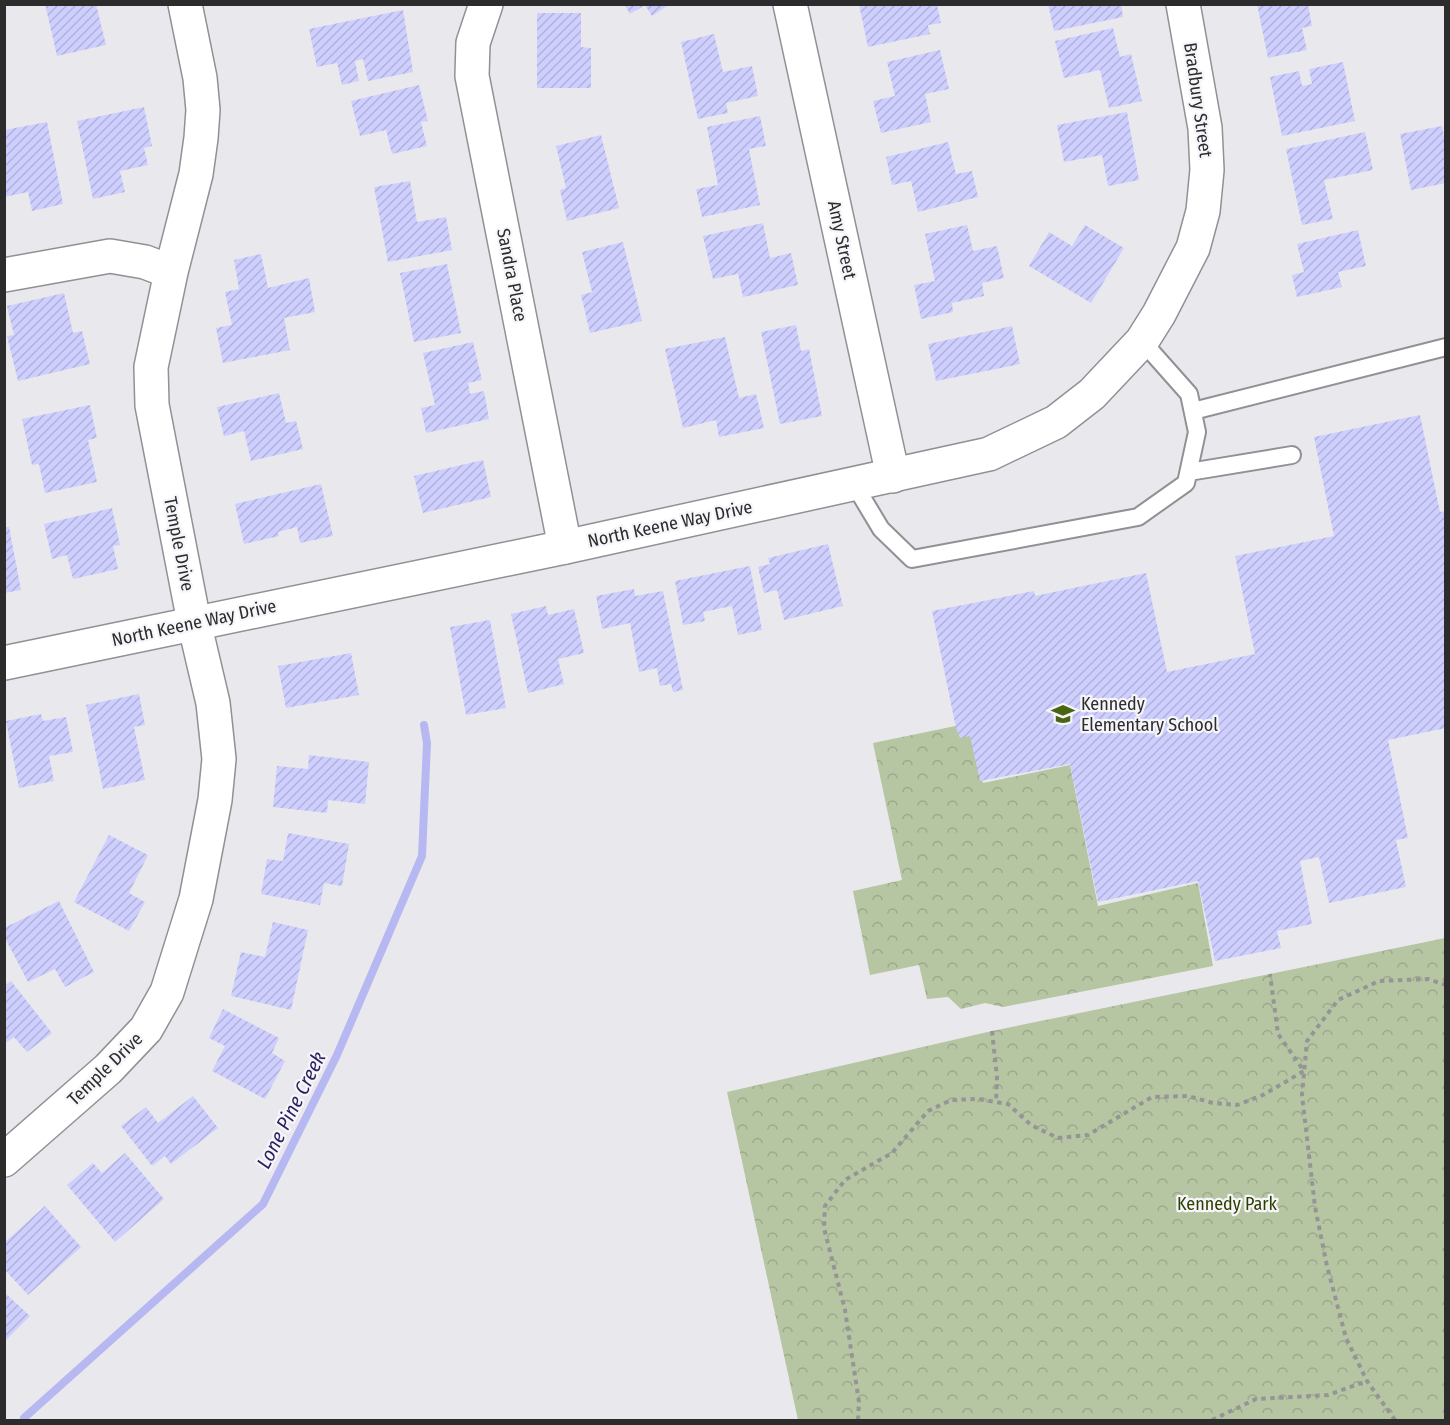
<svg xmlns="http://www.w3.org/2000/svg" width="1450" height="1425" viewBox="0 0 1450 1425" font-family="'Fira Sans Condensed',sans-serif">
	<defs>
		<pattern id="park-crowns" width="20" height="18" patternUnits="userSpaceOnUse" patternTransform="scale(1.5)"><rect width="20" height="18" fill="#b6c5a2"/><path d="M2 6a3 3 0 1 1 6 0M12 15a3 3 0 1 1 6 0" fill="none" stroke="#9da98c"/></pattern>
		<pattern id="building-hatch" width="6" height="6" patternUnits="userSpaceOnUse" patternTransform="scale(1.5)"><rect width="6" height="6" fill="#cecffe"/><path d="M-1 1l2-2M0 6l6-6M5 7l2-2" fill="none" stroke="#b1b2da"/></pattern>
	</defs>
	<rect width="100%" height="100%" fill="#e9e9ed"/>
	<path fill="url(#park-crowns)" d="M970 723 983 783 1070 765 1098 906 1198 883 1213 966 1003 1007 985 1003 961 1009 948 997 927 999 919 965 870 975 853 891 902 880 873 743Z
		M1445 938V1420H798L727 1092 992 1031Z"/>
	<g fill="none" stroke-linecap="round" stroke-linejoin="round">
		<path stroke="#b7b8f1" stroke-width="8" d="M24 1418 263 1204 337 1055 422 856 427 743 424 725"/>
	</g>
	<path fill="url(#building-hatch)" d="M45 4H96L106 45 57 56Z
		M624 4H670L652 16 645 5 630 14Z
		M1048 4H1121L1123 17 1054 31Z
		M1257 4H1308L1312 26 1302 28 1307 50 1268 58Z
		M859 5H937L941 23 928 25 930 34 868 47Z
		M403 10 413 72 368 81 363 59 355 61 359 81 342 85 337 63 317 67 309 29Z
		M537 13H581V47L591 48V88H537Z
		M1113 28 1120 57 1131 54 1142 101 1109 108 1100 70 1064 78 1055 41Z
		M714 34 723 72 752 66 758 96 726 103 728 113 698 119 681 42Z
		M940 50 949 89 925 94 931 122 881 133 873 101 895 96 887 62Z
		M1343 62 1355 121 1282 136 1270 77 1299 71 1302 86 1312 84 1309 69Z
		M419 85 428 121 421 122 427 146 392 154 386 130 360 136 351 101Z
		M144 107 152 146 144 148 148 165 120 171 125 192 93 199 77 121Z
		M1127 112 1139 180 1108 186 1102 155 1064 162 1057 125Z
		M760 116 766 146 749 149 760 205 702 217 696 189 718 185 707 127Z
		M47 122 63 204 32 211 28 192 4 197V130Z
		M1442 126 1446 146V183L1411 190 1400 134Z
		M1365 132 1373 170 1324 180 1333 219 1302 225 1286 149Z
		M601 135 619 208 567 221 560 190 566 188 556 146Z
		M948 142 956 174 972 171 978 197 918 212 911 181 892 185 886 157Z
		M410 181 417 222 446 217 452 250 388 262 374 187Z
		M763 223 770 258 791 253 798 285 743 297 738 274 713 279 703 236Z
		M967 225 973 251 997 246 1004 278 982 283 984 296 952 303 953 312 921 319 914 285 935 281 925 234Z
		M1085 225 1124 248 1091 303 1029 266 1049 232 1072 246Z
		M1358 230 1366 266 1338 272 1342 287 1297 297 1292 275 1304 272 1297 244Z
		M623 242 642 321 590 333 581 295 592 292 582 252Z
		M261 254 268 288 309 278 315 312 284 318 290 350 223 363 216 328 232 325 225 292 239 289 234 260Z
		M447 264 461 333 414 342 400 273Z
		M64 293 73 333 82 331 90 364 18 381 7 336 14 335 7 306Z
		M796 325 801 351 809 349 822 416 780 424 761 332Z
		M1012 326 1020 364 936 381 928 344Z
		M725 337 739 398 756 394 764 428 719 437 716 420 683 428 665 349Z
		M473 342 482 380 468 383 470 394 484 391 489 419 426 433 421 408 435 405 423 353Z
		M279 393 286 423 296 421 303 449 251 461 244 431 224 436 217 407Z
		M90 405 97 438 88 440 97 482 45 493 39 464 32 465 22 419Z
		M1420 415 1440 512 1446 511V728L1388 740 1408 838 1396 840 1406 887 1329 903 1319 857 1300 861 1312 924 1277 931 1281 948 1215 961 1198 881 1098 902 1070 764 980 781 970 736 960 738 956 728 932 611 1034 591 1035 596 1146 573 1167 672 1255 654 1235 556 1334 536 1314 437Z
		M483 460 491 497 423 513 414 476Z
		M321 484 333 536 300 543 297 527 278 532 279 536 244 544 235 504Z
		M112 508 120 545 113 546 118 569 73 579 67 555 52 559 44 524Z
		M4 527H9L21 590 4 593Z
		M828 544 843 606 784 620 777 590 764 593 758 567 770 564 768 558Z
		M750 566 762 630 738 635 732 606 703 612 705 621 683 625 675 581Z
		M634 589 635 596 663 591 683 690 673 692 671 684 660 686 657 668 639 672 630 623 602 629 596 596Z
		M546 606 548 615 574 609 584 653 558 659 564 684 528 693 511 614Z
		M490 620 506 708 466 715 450 627Z
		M351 653 359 695 286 708 278 666Z
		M139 694 145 725 134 727 145 780 103 789 86 705Z
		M41 714 43 721 66 717 73 752 49 756 54 781 19 788 6 721Z
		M309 755 369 762 365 804 328 800 327 813 273 807 277 766 308 769Z
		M288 833 349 844 342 886 324 883 320 905 261 894 267 859 283 861Z
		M109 835 148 855 129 893 145 902 129 931 74 902Z
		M59 901 94 972 65 987 55 969 28 982 4 936V928Z
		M273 922 308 930 291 1010 231 996 241 952 265 957Z
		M11 981 52 1033 27 1052 14 1037 4 1044V986Z
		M223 1009 279 1038 272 1053 285 1061 265 1099 212 1071 225 1046 209 1038Z
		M193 1096 218 1128 171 1164 165 1156 152 1166 121 1126 146 1107 158 1123Z
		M125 1153 164 1199 115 1242 67 1185 93 1163 102 1173Z
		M45 1206 81 1247 28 1295 4 1269V1243Z
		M4 1292 30 1316 4 1342Z"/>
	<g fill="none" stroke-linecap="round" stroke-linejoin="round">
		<g stroke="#919195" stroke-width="20">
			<path id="service" d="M1193 411 1446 347
				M1189 472 1292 455
				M854 484 881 529 912 559 1138 517 1186 483 1197 432 1189 394 1142 341"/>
		</g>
		<g stroke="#919195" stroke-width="36">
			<path id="minor" d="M486 4 473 43 472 76 565 547
				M790 4 893 476
				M4 275 110 256 145 262 171 272
				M4 1160 108 1069 146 1029 167 992 196 899 215 800 219 759 213 703 194 622 152 405 151 367 171 272 196 174 201 138 203 110 200 78 185 4"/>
		</g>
		<g stroke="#919195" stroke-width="36">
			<path id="tertiary" d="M4 663 565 547 989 454 1056 422 1092 394 1142 341 1159 314 1193 248 1203 211 1207 170 1205 128 1183 4"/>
		</g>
		<path stroke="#959598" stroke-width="4" stroke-dasharray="4.5 4.5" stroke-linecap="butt" d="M992 1031 997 1077 996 1102
			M858 1420 859 1402 845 1310 824 1228 825 1206 845 1180 892 1153 928 1111 951 1100 978 1099 1008 1104 1031 1125 1058 1138 1088 1135 1152 1097 1188 1096 1213 1103 1237 1105 1263 1095 1304 1071 1278 1034 1270 974
			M1212 1420 1256 1399 1328 1395 1367 1381
			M1395 1420 1367 1381 1346 1338 1327 1266 1315 1207 1302 1095 1307 1041 1338 1000 1379 981 1428 979 1446 985"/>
		<use href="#service" stroke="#fff" stroke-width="16"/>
		<use href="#minor" stroke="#fff" stroke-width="33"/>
		<use href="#tertiary" stroke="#fff" stroke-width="33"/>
	</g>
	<defs>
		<g id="school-bare" transform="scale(1.8)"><path d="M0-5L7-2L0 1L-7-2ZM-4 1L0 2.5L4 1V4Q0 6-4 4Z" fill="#4b6413" stroke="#f6f6fa" stroke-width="2.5" paint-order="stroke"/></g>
	</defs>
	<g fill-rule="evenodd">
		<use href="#school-bare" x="1063" y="714"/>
	</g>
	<g text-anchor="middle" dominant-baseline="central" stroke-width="4.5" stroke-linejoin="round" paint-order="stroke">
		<g font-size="18" fill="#2c2c2d" stroke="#f6f6fa">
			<text transform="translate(1198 100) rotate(82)">Bradbury Street</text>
			<text transform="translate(842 240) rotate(78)">Amy Street</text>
			<text transform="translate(512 275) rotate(79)">Sandra Place</text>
			<text transform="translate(670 524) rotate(-12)">North Keene Way Drive</text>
			<text transform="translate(179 544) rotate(79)">Temple Drive</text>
			<text transform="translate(194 623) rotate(-12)">North Keene Way Drive</text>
			<text transform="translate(105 1069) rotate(-44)">Temple Drive</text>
		</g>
		<g font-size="18" fill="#2c2c2d" stroke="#f6f6fa" text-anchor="start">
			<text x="1081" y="704">Kennedy<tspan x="1081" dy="21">Elementary School</tspan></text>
		</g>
		<g font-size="18" fill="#2d4000" stroke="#f6f6fa">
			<text x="1227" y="1204">Kennedy Park</text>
		</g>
		<g font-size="20" font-style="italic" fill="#291e60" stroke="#f6f6fa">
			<text transform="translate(291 1110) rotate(-63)">Lone Pine Creek</text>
		</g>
	</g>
	<rect width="1450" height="1425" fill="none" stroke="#2c2c2d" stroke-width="12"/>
</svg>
